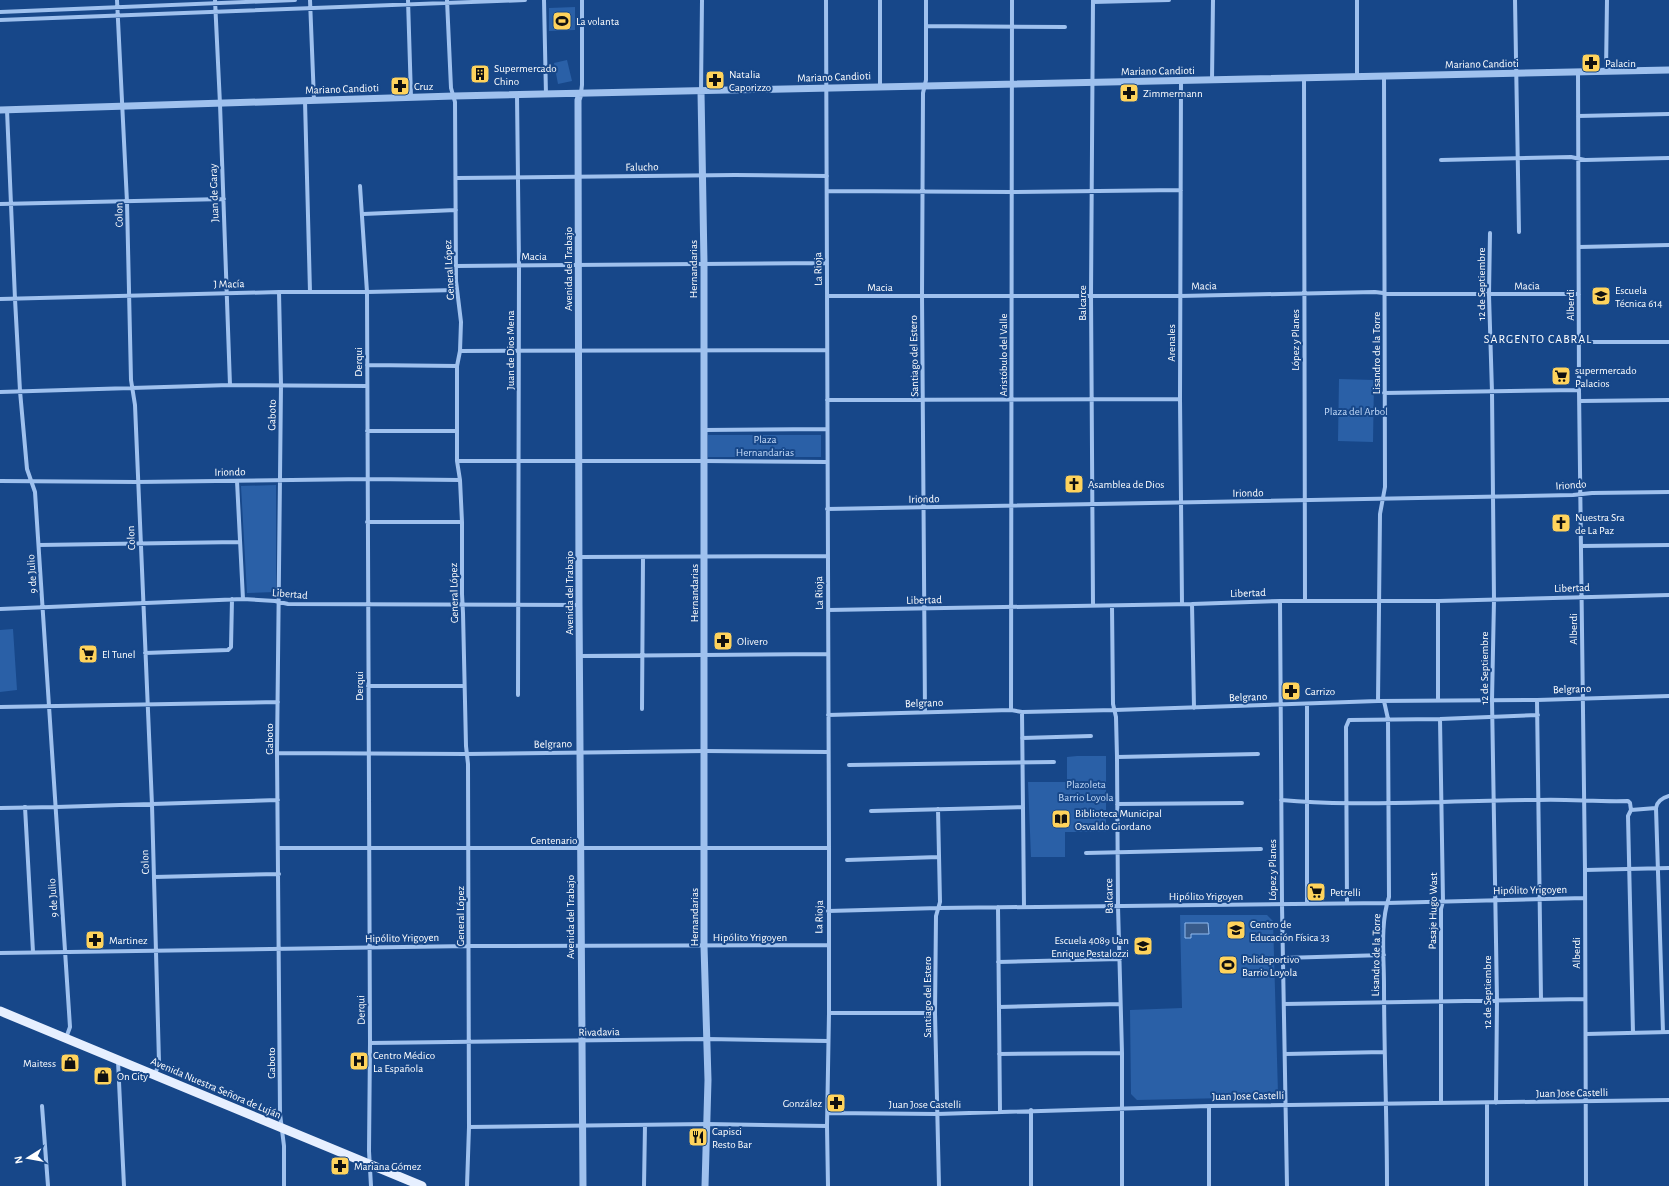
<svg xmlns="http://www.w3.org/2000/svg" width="1669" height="1186" viewBox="0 0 1669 1186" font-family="'Alegreya Sans',sans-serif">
	<rect width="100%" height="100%" fill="#174789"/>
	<path fill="#2a60a7" d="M575 7V30L549 31V8Z
		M567 60 572 81 558 84 554 63Z
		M1339 379 1374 380 1373 442 1338 441Z
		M708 435H821V457H708Z
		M276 485V592L247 593 241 486Z
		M13 629 17 690 0 692V630Z
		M1077 756H1106V832H1065V857H1031L1028 782H1067V757Z
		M1180 915H1267L1273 921 1278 1093 1270 1097 1137 1100 1131 1094 1130 1010 1182 1008Z"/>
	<path fill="#385b8b" stroke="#92bcf0" d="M1185 923H1208L1209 934H1191V938H1185Z"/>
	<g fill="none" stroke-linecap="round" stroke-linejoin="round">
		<path stroke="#9fc1ee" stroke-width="4" d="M117 0 127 202 131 380 135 405 152 805 159 1062 155 1075
			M215 0 220 104 230 385
			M310 0 314 100
			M408 0 411 97
			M447 0 451 88 455 102 456 281 461 322 460 351 457 366V461L460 480 462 522V594L463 613 466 746 468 764 469 1127 467 1186
			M544 0 546 95
			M826 0 829 848V1013L827 1126 828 1186
			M880 0V87
			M1093 0 1091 295 1093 605
			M1357 0V77
			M1515 0 1519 232
			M1093 2 1169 0
			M0 12 295 0
			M0 20 525 0
			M927 26 1065 27
			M1578 72 1579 390 1585 870 1586 1186
			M1606 72 1607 0
			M1304 79 1305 601
			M1212 80 1213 0
			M1181 82 1180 399 1182 604
			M701 91 702 0
			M581 93 582 85V0
			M517 95 519 265 518 695
			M305 101 310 292
			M7 110 15 299 20 391 27 469 35 492 70 1027 66 1038
			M1578 116 1669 114
			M1441 160 1571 157 1585 160 1669 158
			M457 178 735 175 827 176
			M360 186 367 292 370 1043 369 1151 371 1186
			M827 191 1012 192 1181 190
			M0 204 224 199
			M363 214 456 210
			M1490 233 1489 295 1492 392 1494 600 1492 700 1497 1001 1496 1103
			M1579 247 1669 245
			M456 266 827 263
			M279 292 281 385 277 753 280 1114 284 1146V1186
			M828 296H1180L1375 292 1391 294H1579
			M0 299 279 292H367L457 290
			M1579 342H1669
			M460 351 827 350
			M367 365 457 366
			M0 392 230 385 367 386
			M1384 393 1579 390
			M827 400 1180 399
			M1580 401 1669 400
			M704 430 827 429
			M367 431H457
			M457 461H704L827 462
			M0 481 137 482 367 479 460 480
			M237 481 243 599
			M827 509 1573 495 1592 493 1669 492
			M367 522H462
			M39 545 239 542
			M1581 546 1669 545
			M580 557 827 556
			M1280 601 1282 905 1287 1186
			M1438 601V700
			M1192 604 1194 708
			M1112 606 1113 704 1116 717 1117 757 1118 906 1122 1053V1186
			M0 609 243 599 275 601 288 604 579 605
			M828 610 1192 604 1280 601H1438L1669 595
			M145 653 228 650 231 647 232 599
			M580 656 827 654
			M368 686H464
			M1537 700 1541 1000
			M1378 701 1380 514 1385 487 1384 77
			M1384 701 1388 719 1389 897C1380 924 1384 956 1384 985 1384 1052 1387 1119 1387 1186
			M1307 704V904
			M0 707 278 702
			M642 709 643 558
			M1011 710 1012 0
			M925 712 922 295 923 93 926 80V0
			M1022 712 1024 907
			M828 715 1011 710 1022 712 1115 710 1378 701 1537 700 1669 696
			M1440 719 1443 901 1441 909V1103
			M1022 738 1091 736
			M277 753 466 754 705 751 828 752
			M1117 757 1258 754
			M849 765 1054 762
			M1281 800C1335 805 1388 803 1442 802 1474 801 1507 800 1539 800 1569 799 1598 802 1628 801L1630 803 1631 810 1628 816 1633 1033
			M1117 804 1242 803
			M25 807 33 952
			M0 808 56 807 278 800
			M938 809 940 902 936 916 935 1013 939 1186
			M1631 810 1656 808
			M871 811 1023 807
			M279 848H829
			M1086 853 1261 849
			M847 860 939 857
			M1585 870 1669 868
			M154 877 279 874
			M1347 903 1346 727 1349 720 1440 719 1538 715
			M998 907 1000 1112
			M828 911 939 908 1387 903 1585 898
			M0 953 469 946 828 945
			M1283 958 1384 955
			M998 962 1120 959
			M1284 1004 1585 999
			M999 1007 1120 1004
			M829 1013H935
			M1663 1032 1656 808C1657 801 1662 798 1669 796
			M1586 1034 1669 1032
			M370 1043 707 1039 828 1041
			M999 1054 1122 1053
			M1285 1054 1384 1052
			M118 1061 124 1186
			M42 1106 48 1186
			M1209 1106V1186
			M828 1113 937 1114 1209 1106 1669 1100
			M469 1127 707 1124 827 1126
			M644 1186 645 1125
			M1031 1186V1110
			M1487 1186V1103"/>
		<path stroke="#9fc1ee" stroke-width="7" d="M701 92 704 263V946L708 1080 705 1186
			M580 94 578 100 579 605 583 1186
			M0 110 454 96 1669 70"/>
		<path stroke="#e6efff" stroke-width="9" d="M0 1011 422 1186"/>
	</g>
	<defs>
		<g id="stadium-square" transform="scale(1)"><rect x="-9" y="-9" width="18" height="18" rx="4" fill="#ffd35c" stroke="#174789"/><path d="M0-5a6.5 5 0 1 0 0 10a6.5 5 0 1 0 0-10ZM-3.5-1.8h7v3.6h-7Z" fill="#111"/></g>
		<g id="pharmacy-square" transform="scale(1)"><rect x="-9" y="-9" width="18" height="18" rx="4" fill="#ffd35c" stroke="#174789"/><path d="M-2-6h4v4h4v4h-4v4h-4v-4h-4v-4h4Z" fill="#111"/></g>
		<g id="building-square" transform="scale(1)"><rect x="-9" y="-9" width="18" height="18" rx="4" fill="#ffd35c" stroke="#174789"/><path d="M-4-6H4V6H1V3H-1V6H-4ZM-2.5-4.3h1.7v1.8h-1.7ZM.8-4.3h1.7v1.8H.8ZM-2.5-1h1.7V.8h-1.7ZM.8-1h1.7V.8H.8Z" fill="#111"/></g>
		<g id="school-square" transform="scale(1)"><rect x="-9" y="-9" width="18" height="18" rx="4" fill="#ffd35c" stroke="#174789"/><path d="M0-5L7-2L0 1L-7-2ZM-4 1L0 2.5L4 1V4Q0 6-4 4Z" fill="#111"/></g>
		<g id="supermarket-square" transform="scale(1)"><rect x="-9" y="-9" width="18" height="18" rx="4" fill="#ffd35c" stroke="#174789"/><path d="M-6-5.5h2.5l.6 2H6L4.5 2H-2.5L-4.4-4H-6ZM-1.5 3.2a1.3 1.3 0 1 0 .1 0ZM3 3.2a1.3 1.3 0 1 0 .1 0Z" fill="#111"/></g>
		<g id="church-square" transform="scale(1)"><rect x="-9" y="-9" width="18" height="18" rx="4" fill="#ffd35c" stroke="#174789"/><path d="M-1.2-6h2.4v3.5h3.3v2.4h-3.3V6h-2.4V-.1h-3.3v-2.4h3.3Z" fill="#111"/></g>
		<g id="library-square" transform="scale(1)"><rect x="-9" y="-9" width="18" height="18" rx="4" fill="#ffd35c" stroke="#174789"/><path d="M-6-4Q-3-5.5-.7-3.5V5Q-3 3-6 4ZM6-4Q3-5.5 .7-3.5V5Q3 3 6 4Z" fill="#111"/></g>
		<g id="hospital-square" transform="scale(1)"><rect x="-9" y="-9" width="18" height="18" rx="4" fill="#ffd35c" stroke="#174789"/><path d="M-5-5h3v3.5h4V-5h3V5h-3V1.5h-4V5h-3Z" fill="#111"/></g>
		<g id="shop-square" transform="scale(1)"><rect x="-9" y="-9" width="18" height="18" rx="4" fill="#ffd35c" stroke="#174789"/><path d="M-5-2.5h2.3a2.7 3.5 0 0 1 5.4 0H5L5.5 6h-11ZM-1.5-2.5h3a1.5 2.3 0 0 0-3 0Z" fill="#111"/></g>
		<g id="restaurant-square" transform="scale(1)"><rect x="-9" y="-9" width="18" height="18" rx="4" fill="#ffd35c" stroke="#174789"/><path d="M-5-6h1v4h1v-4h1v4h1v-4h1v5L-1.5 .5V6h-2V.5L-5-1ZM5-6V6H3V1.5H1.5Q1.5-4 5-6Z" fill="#111"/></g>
	</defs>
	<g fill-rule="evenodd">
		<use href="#stadium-square" x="562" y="21"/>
		<use href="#pharmacy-square" x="1591" y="63"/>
		<use href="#building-square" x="480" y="74"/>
		<use href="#pharmacy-square" x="715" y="80"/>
		<use href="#pharmacy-square" x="400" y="86"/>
		<use href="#pharmacy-square" x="1129" y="93"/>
		<use href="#school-square" x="1601" y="296"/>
		<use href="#supermarket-square" x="1561" y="376"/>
		<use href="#church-square" x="1074" y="484"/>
		<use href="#church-square" x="1561" y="523"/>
		<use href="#pharmacy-square" x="723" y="641"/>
		<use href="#supermarket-square" x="88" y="654"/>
		<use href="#pharmacy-square" x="1291" y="691"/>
		<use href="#library-square" x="1061" y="819"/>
		<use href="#supermarket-square" x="1316" y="892"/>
		<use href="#school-square" x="1236" y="930"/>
		<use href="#pharmacy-square" x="95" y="940"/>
		<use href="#school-square" x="1143" y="946"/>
		<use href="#stadium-square" x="1228" y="965"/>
		<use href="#hospital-square" x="359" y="1061"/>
		<use href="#shop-square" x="70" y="1063"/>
		<use href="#shop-square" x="103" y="1076"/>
		<use href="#pharmacy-square" x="836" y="1103"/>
		<use href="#restaurant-square" x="698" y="1137"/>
		<use href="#pharmacy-square" x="340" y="1166"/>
	</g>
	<g text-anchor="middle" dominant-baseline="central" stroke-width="4" stroke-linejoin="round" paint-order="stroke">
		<g font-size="11" fill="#fff" stroke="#174789" text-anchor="start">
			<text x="576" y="21">La volanta</text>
			<text x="1605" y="63">Palacin</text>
			<text x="494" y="68">Supermercado<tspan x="494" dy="13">Chino</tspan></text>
			<text x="729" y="74">Natalia<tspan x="729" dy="13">Caporizzo</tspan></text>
			<text x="414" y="86">Cruz</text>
			<text x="1143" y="93">Zimmermann</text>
			<text x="1615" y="290">Escuela<tspan x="1615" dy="13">Técnica 614</tspan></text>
			<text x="1575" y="370">supermercado<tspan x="1575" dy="13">Palacios</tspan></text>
			<text x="1088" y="484">Asamblea de Dios</text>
			<text x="1575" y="517">Nuestra Sra<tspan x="1575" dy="13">de La Paz</tspan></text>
			<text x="737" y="641">Olivero</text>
			<text x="102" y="654">El Tunel</text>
			<text x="1305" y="691">Carrizo</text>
			<text x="1075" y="813">Biblioteca Municipal<tspan x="1075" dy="13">Osvaldo Giordano</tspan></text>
			<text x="1330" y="892">Petrelli</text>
			<text x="1250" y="924">Centro de<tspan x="1250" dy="13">Educación Física 33</tspan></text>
			<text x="109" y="940">Martinez</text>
			<text x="1129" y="940" text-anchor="end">Escuela 4089 Uan<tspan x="1129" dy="13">Enrique Pestalozzi</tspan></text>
			<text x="1242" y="959">Polideportivo<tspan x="1242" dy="13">Barrio Loyola</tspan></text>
			<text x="373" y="1055">Centro Médico<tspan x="373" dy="13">La Española</tspan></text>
			<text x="56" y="1063" text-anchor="end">Maitess</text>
			<text x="117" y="1076">On City</text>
			<text x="822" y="1103" text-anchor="end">González</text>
			<text x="712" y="1131">Capisci<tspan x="712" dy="13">Resto Bar</tspan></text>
			<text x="354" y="1166">Mariana Gómez</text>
		</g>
		<g font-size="11" fill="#fff" stroke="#174789">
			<text transform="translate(1482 64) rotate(-1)">Mariano Candioti</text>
			<text transform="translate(1158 71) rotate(-1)">Mariano Candioti</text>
			<text transform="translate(834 77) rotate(-2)">Mariano Candioti</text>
			<text transform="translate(342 89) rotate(-2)">Mariano Candioti</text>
			<text transform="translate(642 167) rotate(-1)">Falucho</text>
			<text transform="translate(214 193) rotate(-92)">Juan de Garay</text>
			<text transform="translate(119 215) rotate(-91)">Colon</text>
			<text x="534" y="256">Macia</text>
			<text transform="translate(568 269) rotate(-90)">Avenida del Trabajo</text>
			<text transform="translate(693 269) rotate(-90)">Hernandarias</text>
			<text transform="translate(818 269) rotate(-91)">La Rioja</text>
			<text transform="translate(449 270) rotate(-93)">General López</text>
			<text transform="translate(229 284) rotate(-1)">J Macía</text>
			<text transform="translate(1481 284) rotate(-90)">12 de Septiembre</text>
			<text transform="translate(1204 286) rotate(-1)">Macia</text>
			<text transform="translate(1527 286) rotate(-1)">Macia</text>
			<text x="880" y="287">Macia</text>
			<text transform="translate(1082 303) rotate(-90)">Balcarce</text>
			<text transform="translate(1570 305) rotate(-90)">Alberdi</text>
			<text transform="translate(1295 340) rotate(-90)">López y Planes</text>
			<text transform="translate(1171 343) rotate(-90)">Arenales</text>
			<text transform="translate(510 350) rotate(-90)">Juan de Dios Mena</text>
			<text transform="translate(1376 353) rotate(-90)">Lisandro de la Torre</text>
			<text transform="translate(1003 355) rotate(-90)">Aristóbulo del Valle</text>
			<text transform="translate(914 356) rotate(-91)">Santiago del Estero</text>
			<text transform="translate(358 362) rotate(-90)">Derqui</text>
			<text transform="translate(272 415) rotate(-89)">Gaboto</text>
			<text transform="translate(230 472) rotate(-1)">Iriondo</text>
			<text transform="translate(1571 485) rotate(-4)">Iriondo</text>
			<text transform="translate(1248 493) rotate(-1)">Iriondo</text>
			<text transform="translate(924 499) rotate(-1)">Iriondo</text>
			<text transform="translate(131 538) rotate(-93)">Colon</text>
			<text transform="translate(32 574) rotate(-94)">9 de Julio</text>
			<text transform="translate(1572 588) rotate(-2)">Libertad</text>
			<text transform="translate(454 593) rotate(-91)">General López</text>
			<text transform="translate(569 593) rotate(-90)">Avenida del Trabajo</text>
			<text transform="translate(694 593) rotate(-90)">Hernandarias</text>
			<text transform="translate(819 593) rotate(-91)">La Rioja</text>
			<text transform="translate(1248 593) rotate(-2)">Libertad</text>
			<text transform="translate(290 594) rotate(5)">Libertad</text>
			<text transform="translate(924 600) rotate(-1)">Libertad</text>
			<text transform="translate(1573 629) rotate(-90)">Alberdi</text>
			<text transform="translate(1484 668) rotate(-90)">12 de Septiembre</text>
			<text transform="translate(359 686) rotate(-90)">Derqui</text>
			<text transform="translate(1572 689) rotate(-2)">Belgrano</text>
			<text transform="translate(1248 697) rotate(-2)">Belgrano</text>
			<text transform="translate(924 703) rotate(-2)">Belgrano</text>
			<text transform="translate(269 739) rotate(-90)">Gaboto</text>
			<text transform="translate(553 744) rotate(-1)">Belgrano</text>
			<text x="554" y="840">Centenario</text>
			<text transform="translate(145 862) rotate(-92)">Colon</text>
			<text transform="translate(1272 870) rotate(-90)">López y Planes</text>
			<text transform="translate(1530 890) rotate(-1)">Hipólito Yrigoyen</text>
			<text transform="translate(1109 896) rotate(-91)">Balcarce</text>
			<text x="1206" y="896">Hipólito Yrigoyen</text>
			<text transform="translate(53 898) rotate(-94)">9 de Julio</text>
			<text transform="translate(1433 911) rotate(-89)">Pasaje Hugo Wast</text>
			<text transform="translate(460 916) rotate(-90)">General López</text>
			<text transform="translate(570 917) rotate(-90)">Avenida del Trabajo</text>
			<text transform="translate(694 917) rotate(-90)">Hernandarias</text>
			<text transform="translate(819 917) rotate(-89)">La Rioja</text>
			<text x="750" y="937">Hipólito Yrigoyen</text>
			<text transform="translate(402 938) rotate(-1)">Hipólito Yrigoyen</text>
			<text transform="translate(1576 953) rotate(-90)">Alberdi</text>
			<text transform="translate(1376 955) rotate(-89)">Lisandro de la Torre</text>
			<text transform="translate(1487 992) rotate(-90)">12 de Septiembre</text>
			<text transform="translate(927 997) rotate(-90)">Santiago del Estero</text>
			<text transform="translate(361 1010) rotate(-91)">Derqui</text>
			<text transform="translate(599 1032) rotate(-1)">Rivadavia</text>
			<text transform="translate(271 1063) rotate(-90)">Gaboto</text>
			<text transform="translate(216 1088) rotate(23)">Avenida Nuestra Señora de Luján</text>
			<text transform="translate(1572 1093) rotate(-1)">Juan Jose Castelli</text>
			<text transform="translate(1248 1096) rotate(-1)">Juan Jose Castelli</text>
			<text x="925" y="1104">Juan Jose Castelli</text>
		</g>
		<g font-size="11" fill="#c5dcfa" stroke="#174789">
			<text x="1356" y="411">Plaza del Arbol</text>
			<text x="765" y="439">Plaza<tspan x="765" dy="13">Hernandarias</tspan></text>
			<text x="1086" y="784">Plazoleta<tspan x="1086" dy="13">Barrio Loyola</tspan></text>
		</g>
		<g font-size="12" letter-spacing="1" fill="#fff" stroke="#174789">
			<text x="1538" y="339">SARGENTO CABRAL</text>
		</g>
	</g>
	<g transform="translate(28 1158) rotate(259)" stroke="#174789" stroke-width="3" paint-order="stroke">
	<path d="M0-3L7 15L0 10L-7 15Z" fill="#ffffff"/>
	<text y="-6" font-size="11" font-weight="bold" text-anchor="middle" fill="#ffffff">N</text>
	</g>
</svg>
